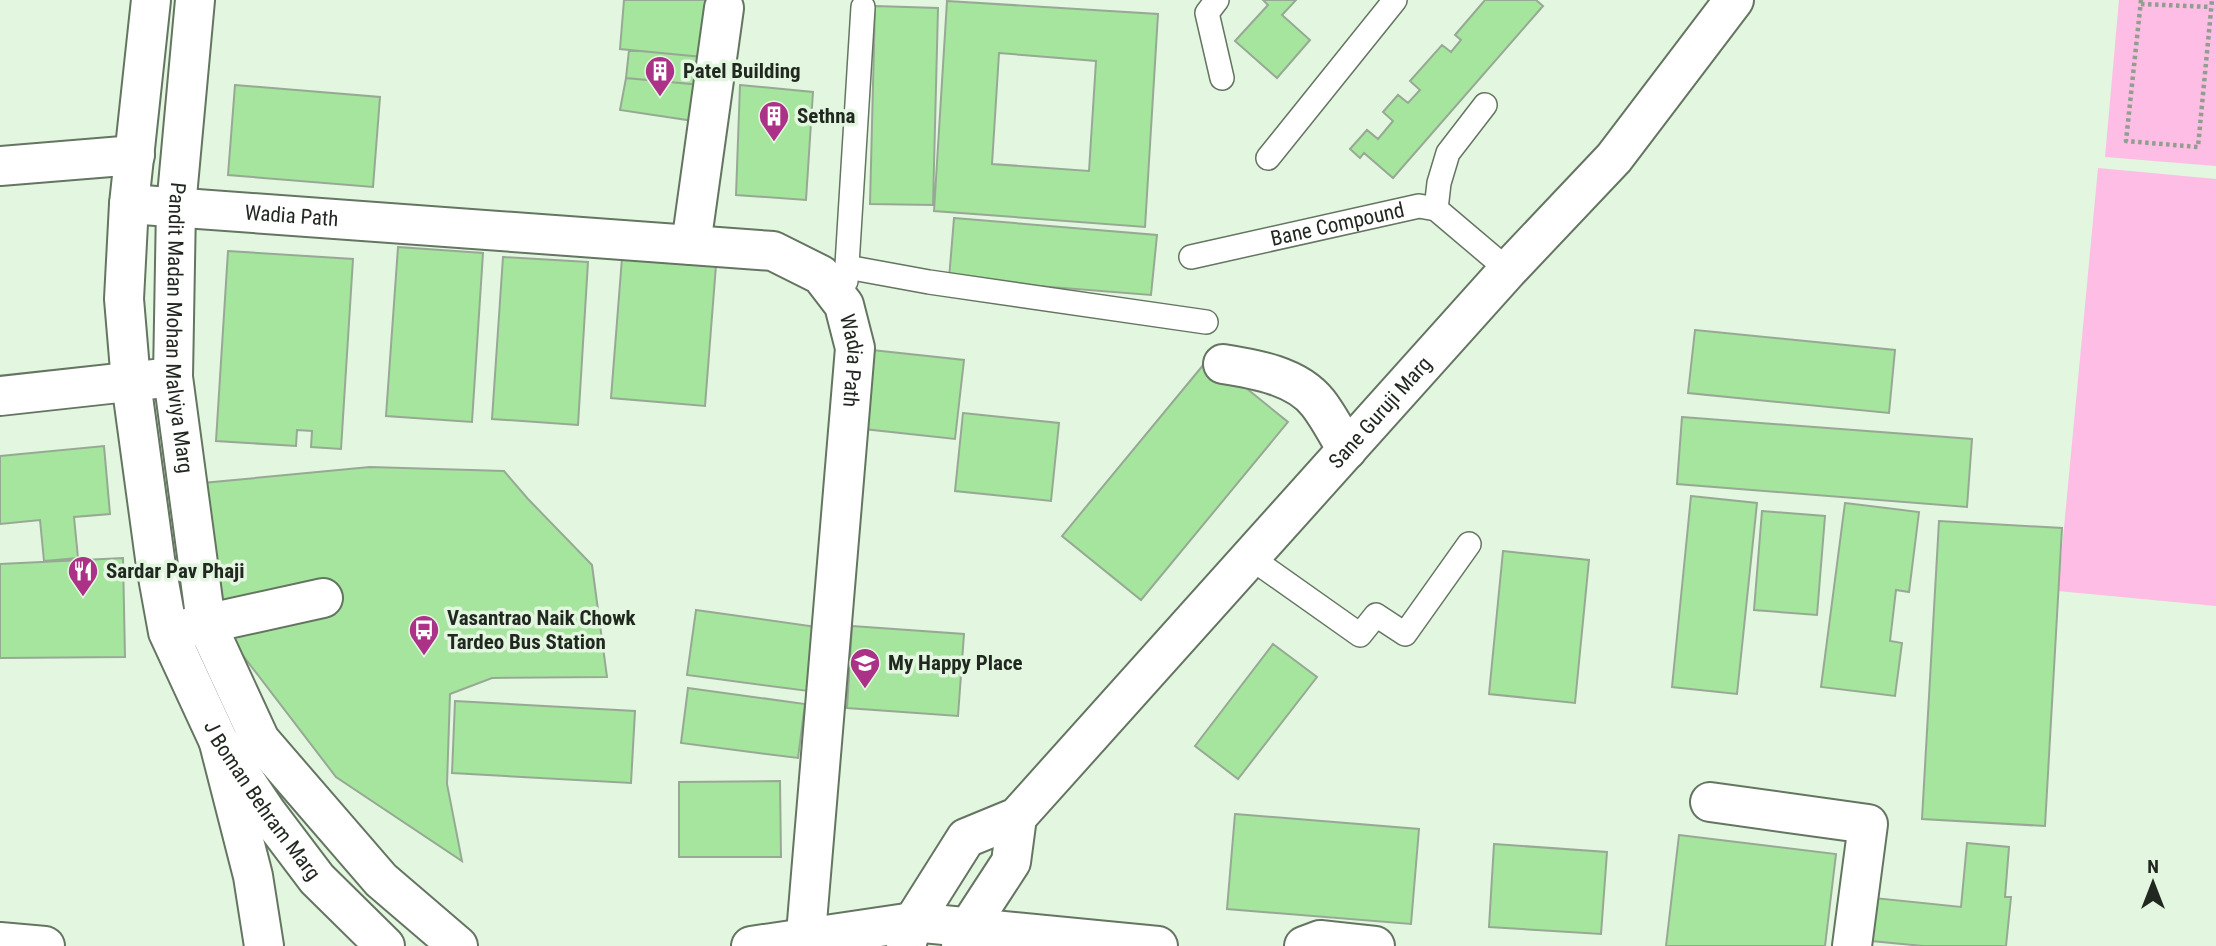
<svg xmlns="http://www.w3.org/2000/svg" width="2216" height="946" viewBox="0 0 2216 946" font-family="'Roboto Condensed',sans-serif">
	<rect width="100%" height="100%" fill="#e3f6e0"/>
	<path fill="#fdbde4" d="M2119 0H2216V166L2105 157Z
		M2098 168 2216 179V606L2058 591Z"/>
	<path fill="#a6e59e" stroke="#97a994" stroke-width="2" fill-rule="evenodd" d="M624 0H706L703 57 620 49Z
		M1263 0H1296L1282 15 1310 40 1277 78 1235 41 1268 5Z
		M1485 0H1536L1543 6 1393 178 1364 153 1360 158 1350 149 1367 130 1378 139 1393 121 1383 112 1398 95 1408 103 1420 90 1410 81 1442 45 1451 52 1461 40 1455 35Z
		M947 1 1158 14 1145 227 934 211ZM999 53 1096 61 1089 171 992 164Z
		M875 6 938 8 933 205 870 204Z
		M629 50 703 57 701 85 626 78Z
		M626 78 701 85 694 121 620 110Z
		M235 85 380 97 373 187 228 175Z
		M740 85 813 92 806 200 736 195Z
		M954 218 1157 235 1151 295 949 279Z
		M398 247 483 253 472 422 386 416Z
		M228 251 353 259 341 449 311 447 312 431 297 430 296 446 216 441Z
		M503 257 588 262 578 425 492 419Z
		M622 258 716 265 705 406 611 398Z
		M1695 330 1895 350 1889 413 1688 393Z
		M872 350 964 360 955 439 864 429Z
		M1209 358 1288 422 1141 600 1062 536Z
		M963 413 1059 423 1051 501 955 491Z
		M1682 417 1972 439 1967 507 1677 484Z
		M104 446 110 514 74 517 78 558 44 561 40 520 0 524V456Z
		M370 467 504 471 528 499 592 565 607 677 492 678 450 694 447 784 462 861 336 777 228 636 203 483Z
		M1691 496 1757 503 1737 694 1672 687Z
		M1845 503 1919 512 1909 592 1896 590 1890 641 1902 643 1895 696 1821 687Z
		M1762 511 1825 516 1817 615 1754 610Z
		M1939 521 2062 528 2045 826 1922 819Z
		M1503 551 1589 560 1575 703 1489 694Z
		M123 558 125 657 0 658V564Z
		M696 610 817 627 808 691 687 675Z
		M852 626 964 634 958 716 847 708Z
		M1273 644 1317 677 1238 779 1195 746Z
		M688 688 805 704 798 758 681 743Z
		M455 701 635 711 631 783 452 773Z
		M780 781 781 857H679V782Z
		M1235 814 1419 829 1411 924 1227 909Z
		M1679 835 1836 854 1825 946H1666Z
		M1967 843 2009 847 2005 897H2011L2006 946H1923L1861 940 1865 897 1961 907Z
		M1494 844 1607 852 1601 934 1489 927Z"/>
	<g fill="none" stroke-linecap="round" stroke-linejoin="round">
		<g stroke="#647561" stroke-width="26">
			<g id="lane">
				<path d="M1217 0 1207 13 1222 78"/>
				<path d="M1268 158 1395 0"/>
				<path d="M1436 209 1439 183 1448 153 1485 105"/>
				<path id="s1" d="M1191 257 1419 206 1436 209 1508 270"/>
				<path d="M847 267 929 282 1206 322"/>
				<path d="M846 281 863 7"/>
				<path d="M1251 558 1360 635 1376 615 1405 634 1469 544"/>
			</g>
		</g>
		<g stroke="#647561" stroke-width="42">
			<g id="street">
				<path d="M0 166 135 155"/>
				<path id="s2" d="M129 204 773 251 821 275 844 305 855 348 805 946"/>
				<path d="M691 245 724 8"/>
				<path d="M1223 364C1255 369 1297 376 1318 403 1329 417 1338 435 1347 450"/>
				<path d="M0 396 173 377"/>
				<path d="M173 631 323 598"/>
				<path d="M1710 802 1868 824 1852 946"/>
				<path d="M0 942 45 946"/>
				<path id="s3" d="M906 946 913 922 966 838 1017 817 1508 270 1614 158 1734 0"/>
				<path d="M961 946 968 928 1011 862 1017 817"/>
				<path d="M1304 946 1320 940 1375 946"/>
			</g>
		</g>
		<g stroke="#647561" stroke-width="42">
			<path id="secondary" d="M219 743 253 876 264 946"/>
		</g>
		<g stroke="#647561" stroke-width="42">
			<g id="primary">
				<path id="s4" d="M151 0 129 204 124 299 131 382 156 566 168 632 218 740 267 813 317 879 385 946"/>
				<path id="s5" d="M195 0 176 207 173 377 206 623 260 740 381 880 458 946"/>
				<path d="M751 946 913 922 1158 946"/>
			</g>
		</g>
		<path stroke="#909e8e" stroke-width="4.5" stroke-dasharray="3.5 3.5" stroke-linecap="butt" d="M2141 0 2126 141 2198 147 2212 0
			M2141 4 2211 7"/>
		<use href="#lane" stroke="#fff" stroke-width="23"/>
		<use href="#street" stroke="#fff" stroke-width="38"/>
		<use href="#secondary" stroke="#fff" stroke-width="38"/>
		<use href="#primary" stroke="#fff" stroke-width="38"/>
	</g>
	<defs>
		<g id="building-pin" transform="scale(1.575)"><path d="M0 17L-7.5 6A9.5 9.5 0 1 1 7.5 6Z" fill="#ab3287" stroke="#e3f6e0"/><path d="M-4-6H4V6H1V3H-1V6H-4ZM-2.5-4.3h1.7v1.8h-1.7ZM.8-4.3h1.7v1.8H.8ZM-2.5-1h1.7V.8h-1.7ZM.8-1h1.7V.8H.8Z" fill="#fff"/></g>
		<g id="restaurant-pin" transform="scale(1.575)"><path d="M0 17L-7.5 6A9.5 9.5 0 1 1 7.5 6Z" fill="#ab3287" stroke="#e3f6e0"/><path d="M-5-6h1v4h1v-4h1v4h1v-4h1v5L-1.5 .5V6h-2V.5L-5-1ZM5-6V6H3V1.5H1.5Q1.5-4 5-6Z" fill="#fff"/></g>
		<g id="bus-pin" transform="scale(1.575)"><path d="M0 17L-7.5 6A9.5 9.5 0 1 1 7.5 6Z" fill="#ab3287" stroke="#e3f6e0"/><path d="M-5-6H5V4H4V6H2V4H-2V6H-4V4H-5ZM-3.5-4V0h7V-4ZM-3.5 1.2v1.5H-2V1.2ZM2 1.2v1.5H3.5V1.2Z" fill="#fff"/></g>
		<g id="school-pin" transform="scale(1.575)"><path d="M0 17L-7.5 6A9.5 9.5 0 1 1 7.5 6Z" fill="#ab3287" stroke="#e3f6e0"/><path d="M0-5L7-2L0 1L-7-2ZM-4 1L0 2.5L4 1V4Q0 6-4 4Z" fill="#fff"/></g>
	</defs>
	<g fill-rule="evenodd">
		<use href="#building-pin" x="660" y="71"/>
		<use href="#building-pin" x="774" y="116"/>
		<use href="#restaurant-pin" x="83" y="571"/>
		<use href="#bus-pin" x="424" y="630"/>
		<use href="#school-pin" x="865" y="663"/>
	</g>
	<g text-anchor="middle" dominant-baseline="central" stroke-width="7" stroke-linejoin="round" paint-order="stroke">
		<g font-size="21" font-weight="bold" fill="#212820" stroke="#e3f6e0" text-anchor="start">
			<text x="683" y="71">Patel Building</text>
			<text x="797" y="116">Sethna</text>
			<text x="106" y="571">Sardar Pav Phaji</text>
			<text x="447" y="618">Vasantrao Naik Chowk<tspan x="447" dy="24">Tardeo Bus Station</tspan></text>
			<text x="888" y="663">My Happy Place</text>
		</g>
		<g font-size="21" fill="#212820" stroke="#e3f6e0">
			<text stroke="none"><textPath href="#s2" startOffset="163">Wadia Path</textPath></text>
			<text stroke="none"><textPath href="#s1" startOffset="150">Bane Compound</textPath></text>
			<text stroke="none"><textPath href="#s5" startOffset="329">Pandit Madan Mohan Malviya Marg</textPath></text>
			<text stroke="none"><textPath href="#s2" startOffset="794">Wadia Path</textPath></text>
			<text stroke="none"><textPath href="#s3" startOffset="723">Sane Guruji Marg</textPath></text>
			<text stroke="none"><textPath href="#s4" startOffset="830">J Boman Behram Marg</textPath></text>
		</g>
	</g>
	<g transform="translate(2153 883)" stroke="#e3f6e0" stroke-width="5" paint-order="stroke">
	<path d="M0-5L12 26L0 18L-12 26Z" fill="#212820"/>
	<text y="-10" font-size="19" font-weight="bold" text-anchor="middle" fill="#212820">N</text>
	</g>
</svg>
